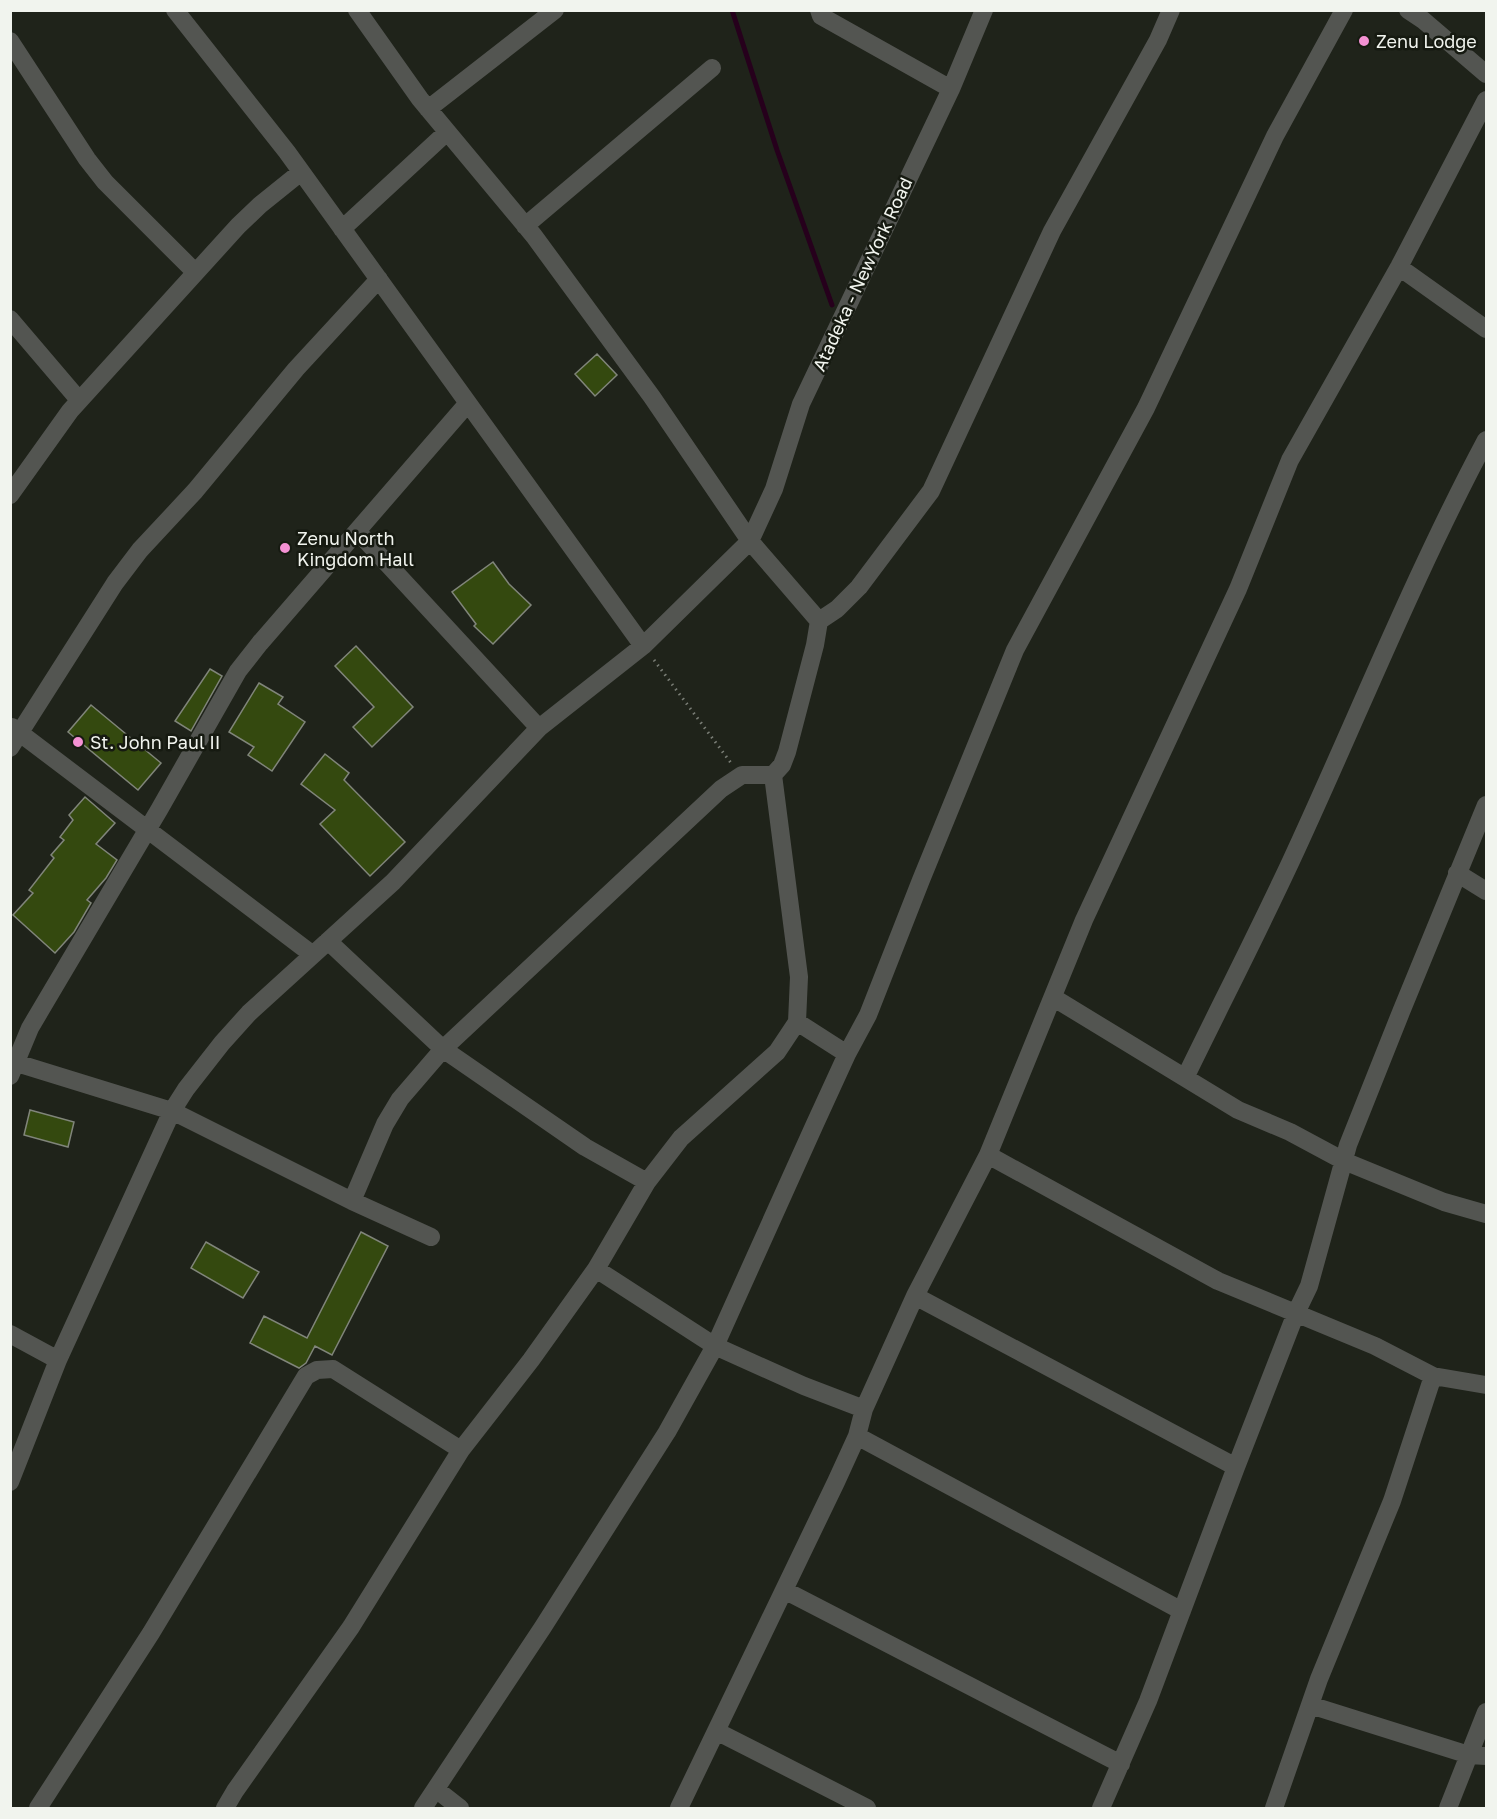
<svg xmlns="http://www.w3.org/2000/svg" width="1497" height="1819" viewBox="0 0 1497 1819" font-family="'Golos Text',sans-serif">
	<rect width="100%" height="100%" fill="#1f231a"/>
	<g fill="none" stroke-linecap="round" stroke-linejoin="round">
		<path stroke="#26001c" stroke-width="5" d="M732 10 777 150 832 305"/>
	</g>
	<path fill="#34490f" stroke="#80857a" stroke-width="1.5" d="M597 354 617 375 595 396 575 374Z
		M493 562 509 584 531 605 493 644 474 626 476 624 452 592Z
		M356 646 413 707 372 747 353 727 374 707 335 666Z
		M210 669 222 676 191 731 175 721Z
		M259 683 283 697 278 704 305 722 272 771 248 755 254 747 229 732Z
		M91 705 161 763 138 790 68 732Z
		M325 754 349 773 344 780 405 842 370 876 320 824 335 810 301 784Z
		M85 797 115 823 96 844 117 860 106 878 87 900 91 903 74 932 55 953 13 915 33 893 29 890 54 858 51 855 64 840 60 837 73 820 69 815Z
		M30 1110 74 1122 68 1147 24 1135Z
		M361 1232 388 1246 332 1355 315 1346 306 1363 299 1368 250 1343 264 1316 307 1338Z
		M206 1242 259 1272 243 1298 191 1268Z"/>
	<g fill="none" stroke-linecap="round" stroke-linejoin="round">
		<path stroke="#797d75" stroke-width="3" stroke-dasharray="1.5 4.5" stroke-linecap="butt" d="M654 660 731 763"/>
		<path stroke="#535551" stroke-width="18" d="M175 10 287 152 643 646
			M357 10 420 99 534 236 652 397 750 541 819 621 815 645 787 752 782 765 773 775 799 977 797 1022 847 1054
			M819 10 821 16 951 89
			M1408 10 1423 20 1486 74
			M10 41 87 159 105 182 195 272
			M428 109 555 10
			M525 226 712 68
			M342 229 447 132
			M1399 267 1486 329
			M10 319 79 400
			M10 495 70 411 238 226 260 205 301 172
			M358 532 539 728
			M819 621 837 609 859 587 931 491 1052 231 1158 40 1171 10
			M12 727 313 955
			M10 748 115 583 140 550 195 491 296 369 379 279
			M1457 873 1486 891
			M328 941 443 1049 585 1147 647 1182
			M1054 998 1238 1110 1290 1132 1344 1161 1444 1202 1486 1214
			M10 1061 172 1111 352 1201 431 1237
			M10 1076 30 1028 40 1011 159 810 238 671 260 643 468 403
			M1185 1078C1220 1006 1257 934 1291 861 1356 721 1413 577 1486 440
			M988 1155 1218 1281 1375 1346 1433 1376 1486 1385
			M352 1201 385 1124 400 1099 443 1049 721 789 742 775H773
			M596 1269 715 1346 804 1386 864 1409
			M915 1296 1236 1467
			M10 1334 58 1360
			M857 1436 1182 1611
			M10 1482 58 1360 172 1111 186 1089 222 1043 249 1013 393 882 539 728 643 646 750 541 774 489 801 404 951 89 984 10
			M784 1590 1121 1764
			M1310 1705 1469 1755 1486 1756
			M716 1731 867 1808
			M437 1790 460 1808
			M38 1808 151 1633 306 1376 317 1370 333 1369 461 1450
			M225 1808 235 1791 351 1627 461 1450 531 1360 596 1269 647 1182 681 1138 777 1052 797 1022
			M423 1808 543 1627 667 1432 715 1346 814 1126 847 1054 868 1015 921 880 1015 650 1146 408 1275 136 1344 10
			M679 1808 836 1482 857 1436 864 1409 915 1296 988 1155 1084 920 1238 589 1290 460 1399 267 1486 100
			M1101 1808 1148 1701 1236 1467 1296 1313 1309 1286 1348 1145 1401 1012 1486 805
			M1274 1808 1319 1679 1392 1501 1433 1376
			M1448 1808 1486 1712"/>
	</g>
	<g fill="#f491d3" stroke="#161a11" stroke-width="2">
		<circle cx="1364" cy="41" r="6"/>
		<circle cx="285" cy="548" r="6"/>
		<circle cx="78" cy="742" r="6"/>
	</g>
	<g text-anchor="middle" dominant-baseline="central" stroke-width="5" stroke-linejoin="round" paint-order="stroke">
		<g font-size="18" fill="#f1f4ee" stroke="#161a11" text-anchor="start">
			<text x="1376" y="41">Zenu Lodge</text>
			<text x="297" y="538">Zenu North<tspan x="297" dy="21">Kingdom Hall</tspan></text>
			<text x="90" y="742">St. John Paul II</text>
		</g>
		<g font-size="18" fill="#f1f4ee" stroke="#161a11">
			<text transform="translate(862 274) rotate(-65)">Atadeka - NewYork Road</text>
		</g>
	</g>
	<rect width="1497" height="1819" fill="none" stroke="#f1f4ee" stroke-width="24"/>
</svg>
